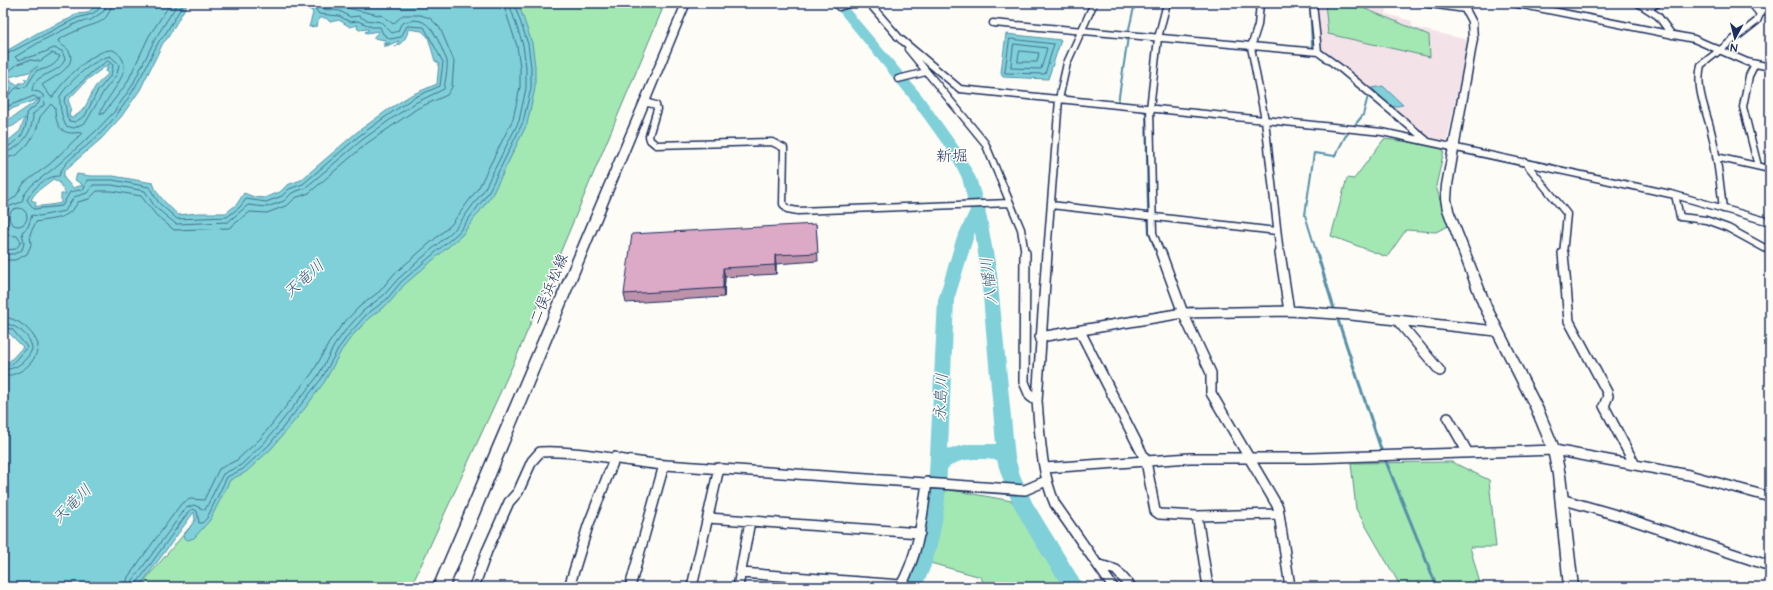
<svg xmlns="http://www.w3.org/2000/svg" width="1773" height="590" viewBox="0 0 1773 590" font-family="'Architects Daughter','Klee One',sans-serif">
	<rect width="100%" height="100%" fill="#fdfcf7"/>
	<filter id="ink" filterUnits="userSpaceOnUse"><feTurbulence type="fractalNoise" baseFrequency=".025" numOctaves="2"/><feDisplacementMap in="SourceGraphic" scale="8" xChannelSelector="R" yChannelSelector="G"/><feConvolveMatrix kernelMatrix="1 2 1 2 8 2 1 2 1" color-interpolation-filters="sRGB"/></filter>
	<g filter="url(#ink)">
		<path fill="#f3e3e9" d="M1314 3H1389L1386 14 1412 21V27L1468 40 1447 141 1426 139 1320 50Z"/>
		<path fill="#a3e7b2" stroke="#5f8b88" d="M515 3H665L516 358 411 587H139L352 336 502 176Z
			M1325 3H1351L1429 35 1430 57 1328 34Z
			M1384 139 1445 146 1436 186 1448 226 1436 232 1406 230 1387 257 1331 236 1347 178 1354 179Z
			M1452 462 1489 480 1496 547H1470L1481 587H1401L1356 509 1351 463Z
			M946 489 1012 501 1065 587H985L981 577 923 561Z"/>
		<path fill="#7fd0d9" stroke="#5790a8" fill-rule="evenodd" d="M99 3H188L167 39 163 43 140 90 121 117 101 139 64 171V178L73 188 83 185 75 180 77 174 90 176H113L153 183C158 198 168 204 178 215L198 213H226L237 204 244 193 254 197 264 198 280 192 287 185 301 180 357 132 389 109 411 95 437 84 439 63 435 61 428 37 422 31 408 29C408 36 403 43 395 47L399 41H398L387 46H383L390 43 383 44 386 40 373 38 379 31 366 33 365 32 369 30 368 29 359 30 357 28 358 25 350 27 339 20 330 22 326 18H319L317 26 309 27 313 13 311 10 293 3H517L521 11 532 43 535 66V88L527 124 492 195 462 235 404 285 390 302 369 318 352 336 341 351 325 381 305 408 272 448 246 472 230 480 210 520 194 538 188 540 183 537 195 520 194 512 139 587H3V358L9 362 23 347 9 333 3 331V145L20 131 25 118 13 126 3 129V122L13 117 41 98 3 112V90L11 91 10 89 12 88 3 86V53L39 32 71 18 75 14 87 13ZM109 64 106 71 108 74C104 78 98 83 95 87 88 100 86 112 71 118L69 115 71 108 68 100 88 79ZM38 66 31 72 28 79H24L26 81 24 83H19L20 85 12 83 9 77 29 72ZM53 179 59 182 66 194H61V203C57 204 39 207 35 206L36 202 31 200C36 190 45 186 53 179Z
			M1006 34 1061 40 1048 79 1003 77 1001 72Z
			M1383 86 1403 105 1391 107 1372 88Z"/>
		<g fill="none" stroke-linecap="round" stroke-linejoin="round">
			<path stroke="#436f8f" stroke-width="1" d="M112 3C107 25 97 22 81 29 73 32 65 36 58 40 60 46 66 46 69 51 78 67 52 78 42 85L51 97H53C61 82 95 48 113 50 142 67 105 95 100 114H103L127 83 149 36 171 3
				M184 3 164 36 159 41C140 79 123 115 90 143 79 152 63 162 59 176 46 176 33 188 27 200L34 209 62 206 70 192 84 189 87 180H113L149 187 159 203 177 219 227 217 240 207 246 199 266 202 282 196 289 189 303 184 359 136 391 113 413 98 440 86 443 62 424 27 407 26 401 37 390 39 383 34 380 27H372L358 21 350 22 339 16 319 14 314 7 303 3
				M1010 39 1054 44 1045 74 1005 73Z
				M1014 44 1047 48 1041 69 1011 68Z
				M1020 51 1039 53 1037 62H1018Z
				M3 56 77 18 92 14 98 10 101 3
				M110 56 119 64 117 74 104 91 86 122 74 128 66 126C62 119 59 104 60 96 71 80 91 61 110 56Z
				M108 61 113 65 111 75 97 92 85 116 75 122 69 121C65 115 67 108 64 101L65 98 92 72Z
				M3 82 6 81 9 71 18 64 29 60 40 61 52 53 60 56C57 65 46 70 37 70L26 87 16 88 10 94H3
				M3 108 34 96 40 100 38 104 26 113C29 129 19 144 3 148
				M3 153C21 149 33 132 33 114L44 105 43 95 39 92 32 91C33 72 59 76 65 59L62 51 54 48 40 54 18 60 15 57 43 40 79 22 91 20 104 11 106 3
				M3 159 17 155 28 144 36 131 40 117 51 104 55 108C55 119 58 133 72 133 76 133 78 132 82 133L50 164 24 183 16 196 3 206
				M9 217a9 9 0 1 1 18 0a9 9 0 1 1-18 0Z
				M3 231 9 228 4 217 10 206 22 202 24 195 32 185 53 169 95 132 114 112 132 86 155 39 178 3
				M3 237 6 235 17 236 21 242 16 249 6 250 3 248
				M3 254H14L22 250 24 243 22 232 28 227 32 215 40 216 65 211 74 197 87 193 93 185H112L145 191 155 207 176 224 228 222 248 205 267 207 284 201 292 193 305 188 362 140 394 117 415 103 444 89C445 81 448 69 447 61 446 57 443 53 442 49 434 30 424 12 401 24L398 31 392 33 381 22 366 20 359 16 350 17 340 11 322 9 317 3
				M3 260H15L27 254 31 245 30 234 36 222C55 218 68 220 78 202L89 199 97 191H112L141 196 156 215 174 230 229 228 250 212 267 213 288 205 295 198 309 193 366 144 418 108 447 95 452 87 454 61 440 28 430 18 420 15H403L393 24 383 16 325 3
				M3 317C18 318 32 330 38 344 38 362 20 376 3 376
				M3 323C16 325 31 335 32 349 28 360 15 371 3 369
				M3 328 12 329 27 347 11 365 3 363
				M125 587 128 577 181 504 190 499 204 500 219 469 237 460 261 438 313 372 329 343 341 326 359 307 380 291 394 274 451 225 479 187 513 119 520 87V67L517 46 503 3
				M131 587 133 580 186 508 194 505 205 510 223 474 241 465 265 442 318 376 334 346 345 331 363 311 384 295 398 279 455 229 484 190 519 121 526 88V67L523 45 509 3
				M136 587 137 583 189 511 193 509 197 511 199 523H202L207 518 227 477 243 469 269 445 322 378 338 349 349 334 366 315 387 299 401 282 459 232 488 193 523 122 531 88V67L528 44 514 3"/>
			<path stroke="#5790a8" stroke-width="2" d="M1310 3 1312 46 1315 50
				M1128 33 1135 3
				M1118 103 1128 37
				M1142 110 1146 113 1148 213
				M1148 218 1149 233 1157 254
				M1317 254 1305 215 1314 153 1335 156 1345 137 1363 115 1368 96 1365 93"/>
			<path stroke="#5790a8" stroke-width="3" d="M1317 253 1335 312
				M1298 307 1309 308
				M1189 308H1196
				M1337 317 1381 449
				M1097 323 1175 310 1176 306 1157 253
				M1385 459 1437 587"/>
			<path fill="#7fd0d9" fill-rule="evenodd" d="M832 3H844L921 94 961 150 976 178 985 208 997 274 1015 458 1020 475 1032 502 1084 587H1063C1037 546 1009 507 997 460 980 459 961 456 947 469 946 503 939 558 921 587H900L912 566 928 493 938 300 956 240 970 210 962 178 950 154 911 100ZM975 232 981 274 996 444H969L948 449 954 300Z"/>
			<g stroke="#1b2f5e" stroke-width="9">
				<path id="minor-far1" d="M869 3 901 40
					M1260 3 1258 25 1251 47 1265 120 1280 254
					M1313 3 1318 52
					M1423 3 1465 9
					M1513 3 1694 39 1747 62 1770 67
					M1638 3 1658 16 1672 35
					M839 7 851 3
					M1649 8 1658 3
					M1757 10 1770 12
					M993 23 1318 52 1340 68 1426 140
					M897 36 960 89 1382 132 1675 195 1770 222
					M908 49 985 143 1021 229 1025 254
					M1755 64 1749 76 1743 107 1758 166
					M898 79 926 72
					M644 102 656 105 657 109 649 136 650 140 656 145 772 142 784 148 783 204 787 209 798 211 1010 203
					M1716 157 1770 169
					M1525 162 1567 214 1563 254
					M1675 195 1680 217 1706 220 1728 228 1770 251
					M1051 205 1277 231
					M1723 209C1720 184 1718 159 1712 135 1707 111 1695 90 1701 65L1757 21 1760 14 1751 3
					M1047 254 1059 99 1067 63 1094 3
					M1161 254 1153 233 1150 109 1158 38 1167 3"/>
			</g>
			<g stroke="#1b2f5e" stroke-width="12">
				<path id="minor" d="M1025 253 1024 382 1030 396 1037 401C1040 435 1041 472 1055 504L1113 587
					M1161 253 1183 313 1211 373V393L1278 507 1290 587
					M1280 253 1289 311
					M1563 253 1569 321 1607 392 1608 396 1604 406 1635 465
					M1398 321 1440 371
					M1080 331 1146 461 1155 511 1159 514 1197 516
					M1040 337 1183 313 1289 311 1351 315 1496 331
					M1037 401 1047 253
					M1448 418 1468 453
					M1045 468 1190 458H1310L1554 450 1689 475 1770 497
					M1561 499 1620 516 1770 566
					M708 518 920 533
					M1097 564 1116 570 1131 587
					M741 573 901 585
					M474 587 487 551 509 502 518 492 532 461 540 452C582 450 624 462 666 465 786 474 905 481 1025 490L1046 481
					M569 587 588 526 615 457
					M630 587 664 465
					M692 587 719 468
					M738 587 750 521
					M900 587C919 554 922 519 927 482
					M1208 587 1197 516 1278 514"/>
			</g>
			<g stroke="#1b2f5e" stroke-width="3">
				<path id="tertiary" d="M1458 3H1466L1476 22 1477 39 1452 185 1451 199 1453 210 1491 306 1543 409 1560 450 1565 475 1578 587H1564L1553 475 1548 450 1531 409 1479 306 1443 210 1441 199 1442 185 1469 39 1468 22Z"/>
			</g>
			<g stroke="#1b2f5e" stroke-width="3">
				<path id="secondary" d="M682 3H690L449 587H433Z"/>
			</g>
			<use href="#minor-far1" stroke="#fdfcf7" stroke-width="6"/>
			<use href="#minor" stroke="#fdfcf7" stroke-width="9"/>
			<use href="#tertiary" fill="#fdfcf7" fill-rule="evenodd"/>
			<use href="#secondary" fill="#fdfcf7" fill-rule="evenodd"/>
		</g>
		<path fill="#bd92ab" stroke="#1b2f5e" d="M816 224 818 261 776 264V274L725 277 724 297 626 303 624 294Z"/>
		<path fill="#9a778b" stroke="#1b2f5e" d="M775 255 776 264V274L775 265Z
			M723 268 725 277 724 297 723 288Z"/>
		<path fill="#dcaac7" stroke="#1b2f5e" d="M816 224 818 253 775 255V265L723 268V288L624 294 632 234Z"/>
	</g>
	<g text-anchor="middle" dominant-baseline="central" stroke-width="3" stroke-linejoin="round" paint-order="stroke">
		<g font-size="15" fill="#1b2f5e" stroke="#fdfcf7">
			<text transform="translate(549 289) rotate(-67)">二俣浜松線</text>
		</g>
		<g font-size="16" fill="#1b2f5e" stroke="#fdfcf7">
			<text x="952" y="156">新堀</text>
		</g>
		<g font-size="16" font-style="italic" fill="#395f83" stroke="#fdfcf7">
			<text transform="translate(304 279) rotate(-42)">天竜川</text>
			<text transform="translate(989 281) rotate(-97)">八幡川</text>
			<text transform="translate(941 397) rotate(-87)">永島川</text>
			<text transform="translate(72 504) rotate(-45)">天竜川</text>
		</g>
	</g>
	<rect width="1773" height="590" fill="none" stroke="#fdfcf7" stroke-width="16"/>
	<rect x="8" y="8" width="1757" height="574" fill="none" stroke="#1b2f5e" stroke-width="1.5" filter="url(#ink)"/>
	<g transform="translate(1735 38) rotate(187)" stroke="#fdfcf7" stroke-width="3" paint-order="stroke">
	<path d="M0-3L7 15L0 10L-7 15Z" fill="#1b2f5e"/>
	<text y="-6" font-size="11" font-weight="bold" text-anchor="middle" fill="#1b2f5e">N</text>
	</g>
</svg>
